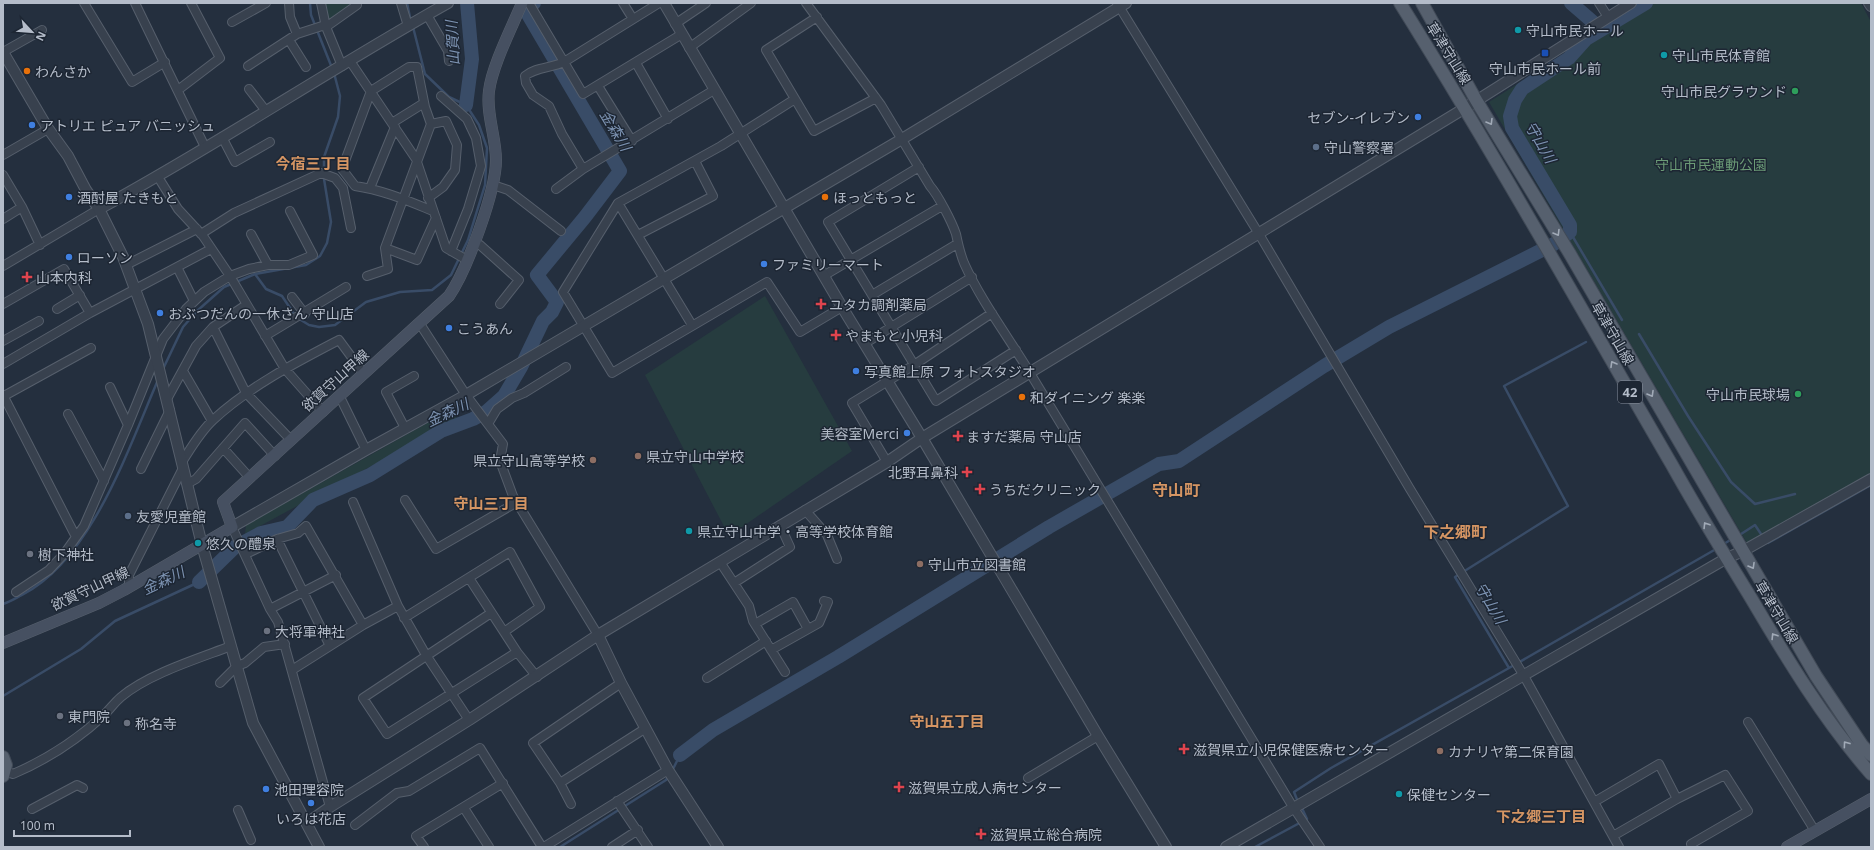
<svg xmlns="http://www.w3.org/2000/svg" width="1874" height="850" viewBox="0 0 1874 850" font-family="'Noto Sans','Noto Sans JP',sans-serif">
	<rect width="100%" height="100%" fill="#242f3e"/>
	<path fill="#263c3f" d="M324 3H353L329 23Z
		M1645 3H1861L1871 22V473L1747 543 1489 102Z
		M765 296 852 451 729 536 645 375Z
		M454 408 457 420 245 534 246 525Z"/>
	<path fill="#394c67" d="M1639 3H1654L1606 31 1601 26Z"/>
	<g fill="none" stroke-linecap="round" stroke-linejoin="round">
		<path stroke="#394c67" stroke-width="2.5" d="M310 3 311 15 332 68
			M407 3 411 22
			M1570 232 1622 320
			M255 274 266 289 282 296 296 317 309 325 319 327 335 325 366 302 400 292 432 290 451 275 468 240 485 185 487 148 479 125 466 105 449 97 425 74 413 27
			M1639 334 1688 416 1731 482 1755 504 1795 494
			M163 369 183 327 197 311 224 287 255 274 306 265 320 256 327 243 331 222 324 179V157L338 117 340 96 334 73
			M1738 536 1755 525 1763 537
			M1768 543 1871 485
			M1722 545 1732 539
			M3 604C10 602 16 598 22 595 92 559 128 449 158 380
			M1509 668 1455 577 1568 506 1504 386 1586 342
			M3 696 81 649 115 621 199 582
			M672 771 680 755
			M1298 802 1294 792 1331 768 1509 668 1716 549
			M560 847 666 780 668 777
			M1255 847 1307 819 1301 806"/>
		<path stroke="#394c67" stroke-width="14" d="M1571 3 1601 29
			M466 105 472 59 467 3
			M199 582 235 547 261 533 287 527 313 500 370 475 441 431 473 419 486 412 504 396 521 367 543 321 552 312 557 302 537 275 585 217 620 171 526 11 534 3
			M680 755 713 730 838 657 1049 527 1159 464 1179 461 1324 366 1389 327 1554 244 1570 232V225L1512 128 1510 116 1515 100 1522 89 1569 58 1586 39 1646 3"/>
		<g stroke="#565f6c" stroke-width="10">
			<path id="minor" d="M84 3 132 82 165 62
				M135 3 205 147
				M289 3 290 17 297 34
				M321 3 326 27 342 66
				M401 3 408 26
				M529 3 583 94 682 34
				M623 3 633 19
				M806 3 881 105 930 186C938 195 952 222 956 234 958 244 960 253 964 263 981 301 1009 338 1030 373L1293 807 1320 847
				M1117 3 1259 234 1410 489 1524 676 1619 847
				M1599 3 1608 17
				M427 15 448 51 449 61
				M817 17 766 50 814 131 876 98
				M232 22 266 3
				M675 24 706 3
				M326 27 357 5 355 3
				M289 40 306 67
				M689 48 751 3
				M3 52 42 30
				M350 61 416 159 446 248 467 260
				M636 63 668 119
				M248 66 297 34 322 26 326 27
				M598 86 632 141
				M249 89 266 111
				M178 90 220 58 191 3
				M441 96 467 119 476 138 481 166 468 209 451 251
				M795 99 721 146 618 203 563 292 612 373 767 282 800 332 842 307
				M392 123 424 103
				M222 137 235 162 270 142
				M3 155 48 129
				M919 167 828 222 936 401 1016 350
				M583 169 562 134 549 106 533 95 526 83 525 76C535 67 552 68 564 62L659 3
				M3 175 22 207 40 245
				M158 177 178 209 203 236 230 276 285 369 323 412
				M493 185 508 190 561 231
				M370 188 395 127
				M556 189 583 169 714 90
				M428 198 443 187 455 170 457 145 446 121 431 124
				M618 203 692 325
				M3 219 22 207
				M201 234 234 213 321 173 335 178 343 188 351 228
				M251 234 268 265
				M638 235 713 196 695 161
				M474 242 480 245 519 280 500 304
				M385 248 417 260 436 218
				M126 265 197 229
				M3 266 99 209
				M177 267 194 301
				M825 275 942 206
				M367 276 388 269 385 248 431 124 425 107 417 67H409L371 91 342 169 355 186C383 190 408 201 433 211
				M872 295 957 244
				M292 297 305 314
				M3 304 64 269 90 313
				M57 309 80 295
				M420 324 466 395 503 444 500 461 513 496 598 635
				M213 327 246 393 291 440
				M265 336 346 287
				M3 341 39 321
				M864 344 972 277
				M3 364 90 313 211 249
				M183 371 212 421
				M110 387 128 425
				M3 395 76 537
				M4 396 91 348
				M340 397 366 450
				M167 399 196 346 213 327 246 305
				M68 414 104 481
				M488 424 497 409 512 398 524 393 566 367
				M405 428 386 392 414 376
				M223 448 250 478
				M182 462C191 448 200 432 213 420 250 386 295 363 339 340L364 374
				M887 462 852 403 914 365 992 313
				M141 469 170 410
				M187 484 196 479 245 423 275 456
				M405 500 436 549 512 505 513 496
				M353 502 398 606 426 655 469 720
				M805 510 827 535 837 559
				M232 527 270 609 278 622 330 807
				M277 539 330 646
				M246 554 277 539 298 533 306 526 363 625
				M720 562 749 606 753 621 785 672
				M469 578 517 652 537 677
				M734 583 790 547 780 525
				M129 587V575L183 468
				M16 592 49 570 64 554 84 526 128 425 163 339 186 309 204 292 230 276 249 269 268 265H289L313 255 290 211
				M270 609 336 575
				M491 613 363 698 387 734 517 652
				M404 618 510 552 540 607 504 632
				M755 624 793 602 808 629
				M771 650 819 623 828 602 824 601
				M292 670 363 625 398 606
				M707 678 766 641
				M220 683 237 666 245 663 264 647 285 644
				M1748 722 1815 831
				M5 771 13 774C46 760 78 739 104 715 110 709 115 702 121 697 148 674 197 659 231 646
				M1028 778 1098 736
				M560 783 646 728
				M617 801 648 847
				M1594 802 1659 764 1677 799
				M571 804 560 783 533 743 621 683
				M464 808 489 847
				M32 809 77 785 83 788
				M238 810 251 840
				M355 825 397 793 409 791 480 748 542 847
				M1613 836 1677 799 1725 775 1748 811 1691 844 1692 847
				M424 847 416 836 503 783
				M544 847 668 770
				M612 847 638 830"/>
		</g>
		<g stroke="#565f6c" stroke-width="12">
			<path id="tertiary" d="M664 3 842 307 922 438 1098 736 1166 847
				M1869 3 1871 6
				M3 52 47 127 68 156 86 190 99 209 123 257 148 324 202 545 253 723 319 847
				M99 209C217 145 330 69 448 3
				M232 527 366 450 466 395 902 139 1126 3
				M598 635 621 683 668 770 718 847
				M307 823 330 807 469 720 598 635 887 462 922 438 1465 108 1631 3
				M1226 847 1727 558 1743 551 1871 479"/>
		</g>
		<g stroke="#565f6c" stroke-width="12">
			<path id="secondary" d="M3 643 99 603 124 590 232 527 223 502 449 296C467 270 496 191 496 160 496 137 486 114 489 91 492 66 512 27 522 3
				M1787 847 1871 799"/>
		</g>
		<g stroke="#414a57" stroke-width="14">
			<path id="primary" d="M1400 3C1495 155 1582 310 1672 465 1697 510 1724 554 1751 598 1787 659 1824 720 1871 774
				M1422 3 1476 100 1570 254 1816 676 1862 745 1871 755
				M3 757 6 765 3 776"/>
		</g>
		<use href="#minor" stroke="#38414e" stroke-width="8"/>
		<use href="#tertiary" stroke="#38414e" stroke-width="10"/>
		<use href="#secondary" stroke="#465061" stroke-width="11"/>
		<use href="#primary" stroke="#56606e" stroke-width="12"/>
	</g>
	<defs><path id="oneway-chevron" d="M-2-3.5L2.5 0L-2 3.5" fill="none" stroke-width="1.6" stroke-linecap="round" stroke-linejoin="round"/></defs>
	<g stroke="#a1aab7">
		<use href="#oneway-chevron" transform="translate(1490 122) rotate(59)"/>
		<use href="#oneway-chevron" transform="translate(1557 233) rotate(59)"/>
		<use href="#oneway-chevron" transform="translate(1613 364) rotate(-120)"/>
		<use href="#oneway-chevron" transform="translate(1651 394) rotate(60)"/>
		<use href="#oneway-chevron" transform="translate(1706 525) rotate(-122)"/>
		<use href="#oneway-chevron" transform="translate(1752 566) rotate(60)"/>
		<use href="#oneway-chevron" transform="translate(1774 636) rotate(-122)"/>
		<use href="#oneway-chevron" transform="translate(1846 744) rotate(-126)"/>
	</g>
	<g fill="#0f9aa8" stroke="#1d2633" stroke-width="1.5">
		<circle cx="1518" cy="30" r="4"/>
		<circle cx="1664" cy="55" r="4"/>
		<circle cx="689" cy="531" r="4"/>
		<circle cx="198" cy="543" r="4"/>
		<circle cx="1399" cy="794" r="4"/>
	</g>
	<rect fill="#1a4fb4" stroke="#1d2633" stroke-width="1.5" x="1541" y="49" width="8" height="8" rx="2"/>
	<g fill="#e8710a" stroke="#1d2633" stroke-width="1.5">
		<circle cx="27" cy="71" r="4"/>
		<circle cx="825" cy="197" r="4"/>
		<circle cx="1022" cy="397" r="4"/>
	</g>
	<g fill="#2e9e5b" stroke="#1d2633" stroke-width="1.5">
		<circle cx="1795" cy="91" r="4"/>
		<circle cx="1798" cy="394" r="4"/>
	</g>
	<g fill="#3f7fe0" stroke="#1d2633" stroke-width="1.5">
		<circle cx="1418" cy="117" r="4"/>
		<circle cx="32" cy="125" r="4"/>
		<circle cx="69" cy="197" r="4"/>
		<circle cx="69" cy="257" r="4"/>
		<circle cx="764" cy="264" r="4"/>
		<circle cx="160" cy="313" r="4"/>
		<circle cx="449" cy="328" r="4"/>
		<circle cx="856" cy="371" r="4"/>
		<circle cx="907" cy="433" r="4"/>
		<circle cx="266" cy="789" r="4"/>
		<circle cx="311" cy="803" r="4"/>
	</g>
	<g fill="#5c6f8a" stroke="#1d2633" stroke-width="1.5">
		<circle cx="1316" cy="147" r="4"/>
		<circle cx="128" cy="516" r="4"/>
	</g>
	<g fill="#e0444e" stroke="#1d2633" stroke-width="1.5">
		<path d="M25 271h4v4h4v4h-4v4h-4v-4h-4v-4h4z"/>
		<path d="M819 298h4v4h4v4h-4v4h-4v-4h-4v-4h4z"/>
		<path d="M834 329h4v4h4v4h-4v4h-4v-4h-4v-4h4z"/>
		<path d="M956 430h4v4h4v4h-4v4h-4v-4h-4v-4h4z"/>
		<path d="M965 466h4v4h4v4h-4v4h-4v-4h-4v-4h4z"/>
		<path d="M978 483h4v4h4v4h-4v4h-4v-4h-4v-4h4z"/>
		<path d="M1182 743h4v4h4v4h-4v4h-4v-4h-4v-4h4z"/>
		<path d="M897 781h4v4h4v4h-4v4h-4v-4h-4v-4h4z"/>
		<path d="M979 828h4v4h4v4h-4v4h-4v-4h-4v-4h4z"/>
	</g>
	<g fill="#8d6e63" stroke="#1d2633" stroke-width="1.5">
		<circle cx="638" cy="456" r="4"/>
		<circle cx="593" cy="460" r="4"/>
		<circle cx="920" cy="564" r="4"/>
		<circle cx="1440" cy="751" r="4"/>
	</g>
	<g fill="#6b7280" stroke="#1d2633" stroke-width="1.5">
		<circle cx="30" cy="554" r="4"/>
		<circle cx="267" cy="631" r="4"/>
		<circle cx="60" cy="716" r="4"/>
		<circle cx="127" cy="723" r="4"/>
	</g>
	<g text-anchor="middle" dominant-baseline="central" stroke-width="3" stroke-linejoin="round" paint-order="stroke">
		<rect fill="#1d2633" stroke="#878f9c" stroke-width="1" x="1618" y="381" width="24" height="22" rx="3"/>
		<g font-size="13" font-weight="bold" fill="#b4bcc9">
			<text x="1630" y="392">42</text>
		</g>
		<g font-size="14" fill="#b4bcc9" stroke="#1d2633" text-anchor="start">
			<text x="1526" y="30">守山市民ホール</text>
			<text x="1672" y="55">守山市民体育館</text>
			<text x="1545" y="68" text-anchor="middle">守山市民ホール前</text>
			<text x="35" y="71">わんさか</text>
			<text x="1787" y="91" text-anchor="end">守山市民グラウンド</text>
			<text x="1410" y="117" text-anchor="end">セブン-イレブン</text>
			<text x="40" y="125">アトリエ ピュア バニッシュ</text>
			<text x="1324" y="147">守山警察署</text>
			<text x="77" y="197">酒酎屋 たきもと</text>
			<text x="833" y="197">ほっともっと</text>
			<text x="77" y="257">ローソン</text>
			<text x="772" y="264">ファミリーマート</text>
			<text x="36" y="277">山本内科</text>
			<text x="829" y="304">ユタカ調剤薬局</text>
			<text x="168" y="313">おぶつだんの一休さん 守山店</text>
			<text x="457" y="328">こうあん</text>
			<text x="845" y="335">やまもと小児科</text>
			<text x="864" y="371">写真館上原 フォトスタジオ</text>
			<text x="1790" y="394" text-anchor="end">守山市民球場</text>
			<text x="1030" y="397">和ダイニング 楽楽</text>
			<text x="899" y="433" text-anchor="end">美容室Merci</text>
			<text x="966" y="436">ますだ薬局 守山店</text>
			<text x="646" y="456">県立守山中学校</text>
			<text x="585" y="460" text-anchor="end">県立守山高等学校</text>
			<text x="958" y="472" text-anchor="end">北野耳鼻科</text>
			<text x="989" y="489">うちだクリニック</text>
			<text x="136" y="516">友愛児童館</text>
			<text x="697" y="531">県立守山中学・高等学校体育館</text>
			<text x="206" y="543">悠久の醴泉</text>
			<text x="38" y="554">樹下神社</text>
			<text x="928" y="564">守山市立図書館</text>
			<text x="275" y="631">大将軍神社</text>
			<text x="68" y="716">東門院</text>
			<text x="135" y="723">称名寺</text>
			<text x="1193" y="749">滋賀県立小児保健医療センター</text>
			<text x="1448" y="751">カナリヤ第二保育園</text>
			<text x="908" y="787">滋賀県立成人病センター</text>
			<text x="274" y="789">池田理容院</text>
			<text x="1407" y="794">保健センター</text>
			<text x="311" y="818" text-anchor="middle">いろは花店</text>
			<text x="990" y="834">滋賀県立総合病院</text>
		</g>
		<g font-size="14" fill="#b4bcc9" stroke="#1d2633">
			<text transform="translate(1449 53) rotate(58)">草津守山線</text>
			<text transform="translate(1613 333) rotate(60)">草津守山線</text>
			<text transform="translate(335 380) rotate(-42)">欲賀守山甲線</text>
			<text transform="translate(90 588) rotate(-25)">欲賀守山甲線</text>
			<text transform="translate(1777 612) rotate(59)">草津守山線</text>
		</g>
		<g font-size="14" fill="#6b9a76" stroke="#1d2633">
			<text x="1711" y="164">守山市民運動公園</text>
		</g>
		<g font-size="15" font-style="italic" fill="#7c92b1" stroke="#1d2633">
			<text transform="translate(452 43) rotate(-93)">山賀川</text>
			<text transform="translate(616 130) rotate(59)">金森川</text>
			<text transform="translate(1541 142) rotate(60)">守山川</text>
			<text transform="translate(447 412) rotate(-25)">金森川</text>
			<text transform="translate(163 580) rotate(-25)">金森川</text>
			<text transform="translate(1491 603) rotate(59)">守山川</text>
		</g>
		<g font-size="15" font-weight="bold" fill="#d59563" stroke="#1d2633">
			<text x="313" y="163">今宿三丁目</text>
			<text x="491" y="503">守山三丁目</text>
			<text x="947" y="721">守山五丁目</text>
			<text x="1541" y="816">下之郷三丁目</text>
		</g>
		<g font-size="16" font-weight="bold" fill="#d59563" stroke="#1d2633">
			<text x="1176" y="490">守山町</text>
			<text x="1455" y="532">下之郷町</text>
		</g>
	</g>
	<rect width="1874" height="850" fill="none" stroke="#b4bcc9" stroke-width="8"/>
	<g transform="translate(32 32) rotate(116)" stroke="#1d2633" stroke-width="3" paint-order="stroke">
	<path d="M0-3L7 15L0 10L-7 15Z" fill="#b4bcc9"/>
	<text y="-6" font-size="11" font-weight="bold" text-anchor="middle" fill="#b4bcc9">N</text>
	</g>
	<path d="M14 830v6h116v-6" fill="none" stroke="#b4bcc9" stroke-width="2"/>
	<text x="20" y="830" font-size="12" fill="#b4bcc9" stroke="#1d2633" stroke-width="3" paint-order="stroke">100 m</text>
</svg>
